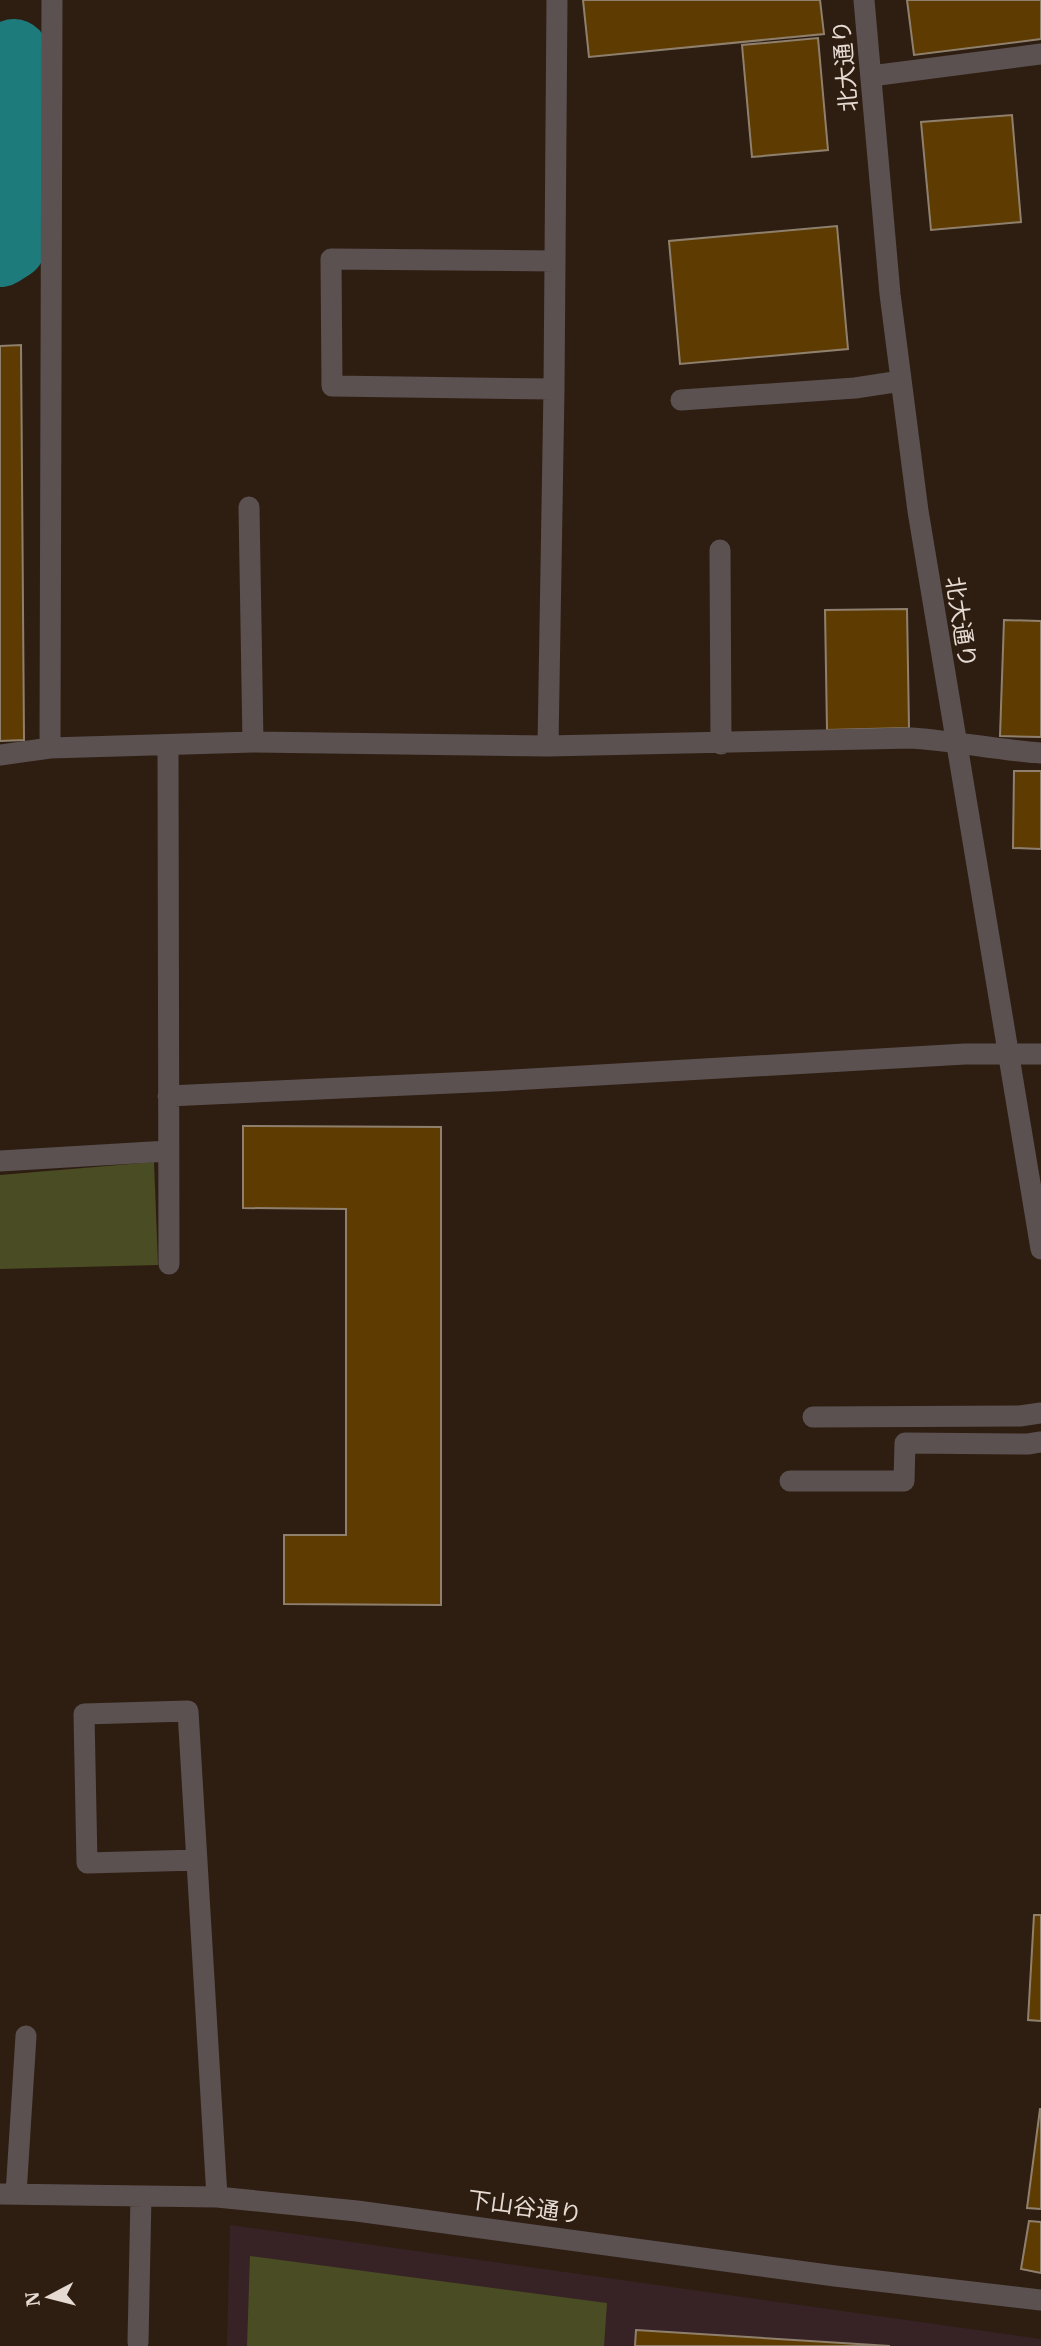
<svg xmlns="http://www.w3.org/2000/svg" width="1041" height="2346" viewBox="0 0 1041 2346" font-family="'IBM Plex Serif','Noto Sans JP',serif">
	<rect width="100%" height="100%" fill="#2e1e12"/>
	<path fill="#372325" d="M230 2225 1041 2339V2346H227Z"/>
	<path fill="#4a4c24" d="M154 1162 158 1265 0 1269V1175Z
		M250 2256 607 2303 604 2346H247Z"/>
	<g fill="none" stroke-linecap="round" stroke-linejoin="round">
		<path stroke="#1e7b7c" stroke-width="70" d="M0 252 11 245 14 54"/>
	</g>
	<path fill="#5e3b00" stroke="#8f806e" stroke-width="2" d="M583 0H820L824 34 589 57Z
		M907 0H1041V39L914 55Z
		M818 38 828 150 752 157 742 45Z
		M1012 115 1021 222 931 230 921 122Z
		M837 226 848 349 680 364 669 241Z
		M21 345 24 740 0 741V346Z
		M907 609 909 728 827 730 825 610Z
		M1004 620 1041 621V737L1000 736Z
		M1014 771H1041V849L1013 848Z
		M243 1126 441 1127V1605L284 1604V1535H346V1209L243 1208Z
		M1034 1915H1041V2021L1028 2020Z
		M1040 2109H1041V2209L1027 2208Z
		M1029 2221 1041 2222V2273L1021 2269Z
		M636 2330 890 2346H635Z"/>
	<g fill="none" stroke-linecap="round" stroke-linejoin="round">
		<path stroke="#5c5151" stroke-width="21" d="M864 0 890 294 918 511 1041 1249
			M871 76 1041 54
			M554 389 332 386 331 259 555 261
			M681 400 855 388 901 381
			M249 507 253 742
			M720 550 721 744
			M168 746 169 1264
			M548 746 554 389 557 0
			M50 748 52 0
			M0 755 50 748 253 742 548 746 912 738C955 741 998 750 1041 753
			M168 1096 495 1081 965 1054H1041
			M0 1161 168 1151
			M813 1417 1020 1416 1041 1413
			M790 1481H904L905 1443 1028 1444 1041 1442
			M197 1860 87 1863 84 1714 188 1711 217 2197
			M0 2194 217 2197 357 2211 835 2276 1041 2300
			M16 2194 26 2036
			M138 2342 141 2196"/>
	</g>
	<g text-anchor="middle" dominant-baseline="central" stroke-width="5" stroke-linejoin="round" paint-order="stroke">
		<g font-size="23" fill="#e6dbd3" stroke="#2e1e12">
			<text transform="translate(844 66) rotate(-95)">北大通り</text>
			<text transform="translate(962 622) rotate(81)">北大通り</text>
			<text transform="translate(525 2206) rotate(8)">下山谷通り</text>
		</g>
	</g>
	<g transform="translate(49 2297) rotate(263)" stroke="#2e1e12" stroke-width="5" paint-order="stroke">
	<path d="M0-5L12 26L0 18L-12 26Z" fill="#e6dbd3"/>
	<text y="-10" font-size="19" font-weight="bold" text-anchor="middle" fill="#e6dbd3">N</text>
	</g>
</svg>
